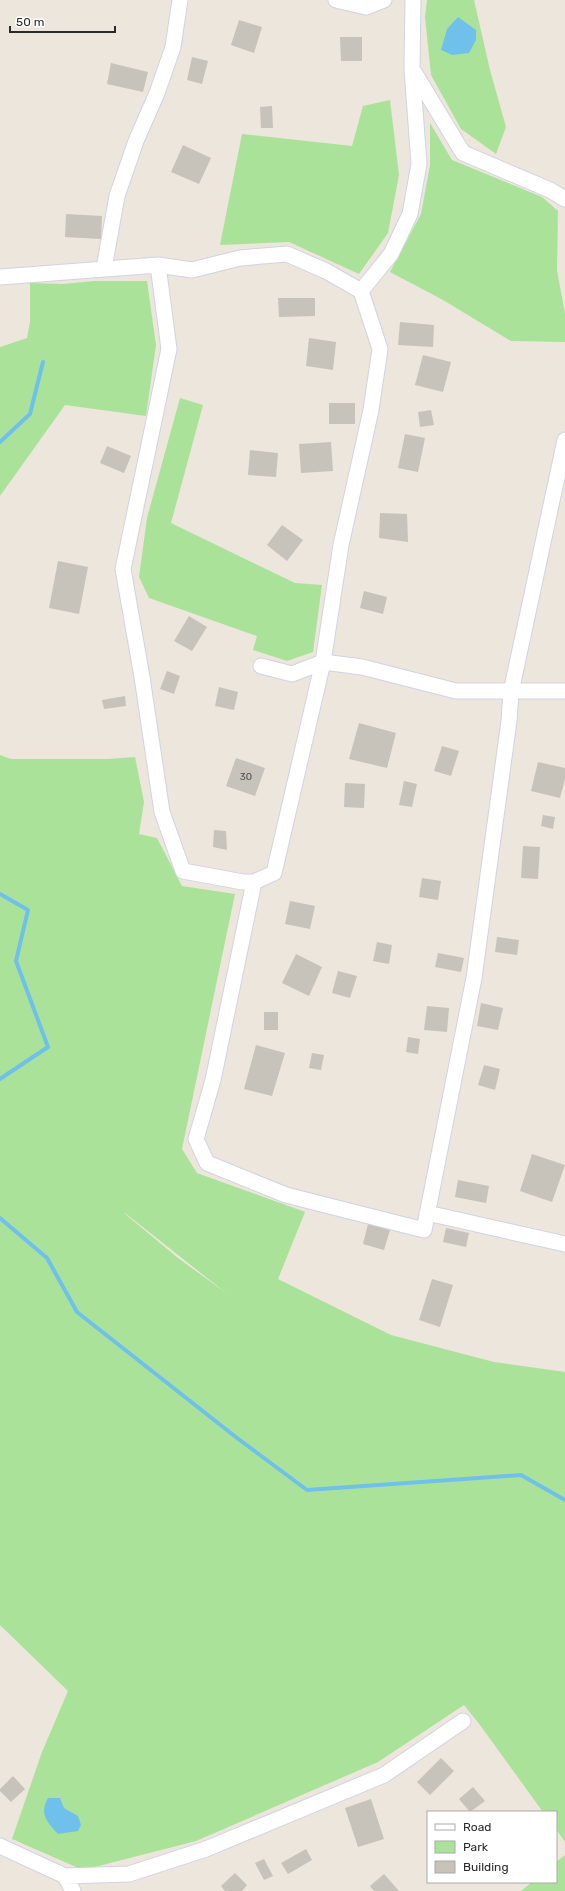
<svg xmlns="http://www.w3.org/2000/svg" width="565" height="1891" viewBox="0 0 565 1891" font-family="Rubik,sans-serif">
	<rect width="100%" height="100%" fill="#ece6dc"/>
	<path fill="#abe299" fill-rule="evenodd" d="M427 0H474L490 70 506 127 496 154 461 129 431 75 425 17Z
		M390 100 399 175 388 233 359 274 289 242 220 245 242 134 352 146 363 106Z
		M430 123 452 160 542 197 558 211 557 270 565 314V342L511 341 443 300 390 272 421 214 430 165Z
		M94 281H147L156 345 146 416 65 405 0 496V347L27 338 30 322V283L63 284Z
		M180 398 203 405 171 523 295 583 322 585 313 652 287 661 253 650 257 636 149 598 139 577 147 518Z
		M0 755 11 759H108L135 757 144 802 139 834 157 838 182 886 235 894 182 1149 197 1173 305 1212 278 1279 391 1335 494 1362 565 1372V1842L556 1829V1812H543L480 1725 464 1705 378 1762 196 1841 83 1870 12 1839 42 1752 68 1691 0 1625ZM124 1213H125L226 1293 178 1258Z
		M565 1855V1891H521L532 1882H556V1862Z"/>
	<path fill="#70c0ec" d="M458 17 476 30V40L469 53 452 55 441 50 447 29Z
		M48 1798H60L64 1808 78 1816 81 1825 78 1831 58 1834C47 1822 39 1814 48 1798Z"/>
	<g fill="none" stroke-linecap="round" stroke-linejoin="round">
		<path stroke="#70c0ec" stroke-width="4" d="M0 442 30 414 43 362
			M0 894 28 910 16 961 48 1047 0 1079
			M0 1218 47 1258 77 1312 237 1438 307 1490 521 1475 565 1500"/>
	</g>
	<path fill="#c7c3bb" d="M239 20 262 27 254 53 231 45Z
		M340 37H362V61H341Z
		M192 57 208 61 202 84 187 80Z
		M111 63 148 72 143 92 107 84Z
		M272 106 273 128H261L260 107Z
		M183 145 211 158 199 184 171 172Z
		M66 214 102 216 101 239 65 237Z
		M278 298H315V316L279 317Z
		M400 322 434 325 433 347 398 345Z
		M309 338 336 342 333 370 306 366Z
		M423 355 451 362 443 392 415 385Z
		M329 403H355V424H329Z
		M431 410 434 425 420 427 418 412Z
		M405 434 425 438 418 472 398 468Z
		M331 442 333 471 301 473 299 444Z
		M107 446 131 456 124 473 100 463Z
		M250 450 278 453 276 477 248 475Z
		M380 513 407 514 408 542 379 538Z
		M282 525 303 540 287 561 267 545Z
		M58 561 88 567 79 614 49 608Z
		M364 591 387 597 383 614 360 608Z
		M189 616 207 627 192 651 174 641Z
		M167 671 180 676 174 694 160 689Z
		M219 687 238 692 234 710 215 706Z
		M125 696 126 706 104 709 102 700Z
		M359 723 396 733 387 768 349 759Z
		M442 746 459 751 451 776 434 771Z
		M236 758 265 768 255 796 226 786Z
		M538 762 565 768V779L560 798 531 791Z
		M404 781 417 784 412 807 399 805Z
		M345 783 365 784 364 808 344 807Z
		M543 815 555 817 553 829 541 826Z
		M214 830 226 831 227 850 213 847Z
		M523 846 540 847 538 879 521 878Z
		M422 878 441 881 438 900 419 897Z
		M290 901 315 906 310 929 285 924Z
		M497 937 519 940 517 955 495 952Z
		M377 942 392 945 389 964 373 961Z
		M438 953 464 958 461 972 435 967Z
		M296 954 322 967 309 996 282 983Z
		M338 971 357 976 350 998 332 993Z
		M481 1003 503 1008 498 1030 477 1026Z
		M427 1006 449 1008 447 1032 424 1030Z
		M264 1012H278V1030H264Z
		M408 1037 420 1039 418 1054 406 1052Z
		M256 1045 285 1053 272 1096 244 1089Z
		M312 1053 324 1055 321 1070 309 1068Z
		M484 1065 500 1069 495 1090 478 1085Z
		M532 1154 565 1165 552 1202 520 1191Z
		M458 1180 489 1186 486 1203 455 1197Z
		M368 1224 390 1230 384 1250 363 1244Z
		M446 1228 469 1233 466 1247 443 1242Z
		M432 1279 453 1285 440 1327 419 1320Z
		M441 1758 454 1771 430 1795 417 1782Z
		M13 1776 25 1789 11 1802 0 1791V1789Z
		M473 1787 485 1801 470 1812 459 1799Z
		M371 1799 384 1839 358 1847 345 1808Z
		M306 1849 312 1860 288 1874 281 1863Z
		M264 1859 273 1876 264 1880 255 1863Z
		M235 1873 247 1885 242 1891H225L221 1886Z
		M384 1874 399 1891H374L370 1886Z"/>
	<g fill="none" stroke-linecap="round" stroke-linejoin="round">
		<g stroke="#d1d3e2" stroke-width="17">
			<path id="street" d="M336 0 366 7 384 0
				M413 0 412 69 419 164 410 214 391 254 361 291 380 349 371 410 341 545 323 662 274 873 254 882 213 1080 196 1139 207 1163 286 1195 424 1230 474 978 509 721 511 692 565 440
				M414 72 463 153 550 190 565 199
				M158 265 169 349 123 569 142 677 162 812 183 871 243 882H254
				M104 268 117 196 136 141 157 93 173 47 180 0
				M0 277 158 265 192 270 240 258 287 254 326 271 361 291
				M261 666 292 674 323 662 362 667 456 691H565
				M427 1213 565 1244
				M0 1846 65 1876 73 1891
				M65 1876 129 1874 206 1849 384 1775 463 1721"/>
		</g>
		<use href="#street" stroke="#fff" stroke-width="15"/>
	</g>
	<g text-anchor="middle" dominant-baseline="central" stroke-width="3" stroke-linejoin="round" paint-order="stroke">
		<g font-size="10" fill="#51504e">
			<text x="246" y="777">30</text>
		</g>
	</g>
	<rect x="427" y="1811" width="130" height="72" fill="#ffffff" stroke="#aaaaaa"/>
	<rect x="435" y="1824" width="20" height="6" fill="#ffffff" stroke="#aaaaaa"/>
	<text x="463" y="1831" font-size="12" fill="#2a2a2a">Road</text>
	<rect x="435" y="1841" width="20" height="12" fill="#abe299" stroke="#aaaaaa"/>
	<text x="463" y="1851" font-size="12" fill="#2a2a2a">Park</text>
	<rect x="435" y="1861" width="20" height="12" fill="#c7c3bb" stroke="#aaaaaa"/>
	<text x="463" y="1871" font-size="12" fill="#2a2a2a">Building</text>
	<path d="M10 26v6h105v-6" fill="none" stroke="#2a2a2a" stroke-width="2"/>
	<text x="16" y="26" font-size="12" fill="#2a2a2a" stroke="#ffffff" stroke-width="3" paint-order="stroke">50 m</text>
</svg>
